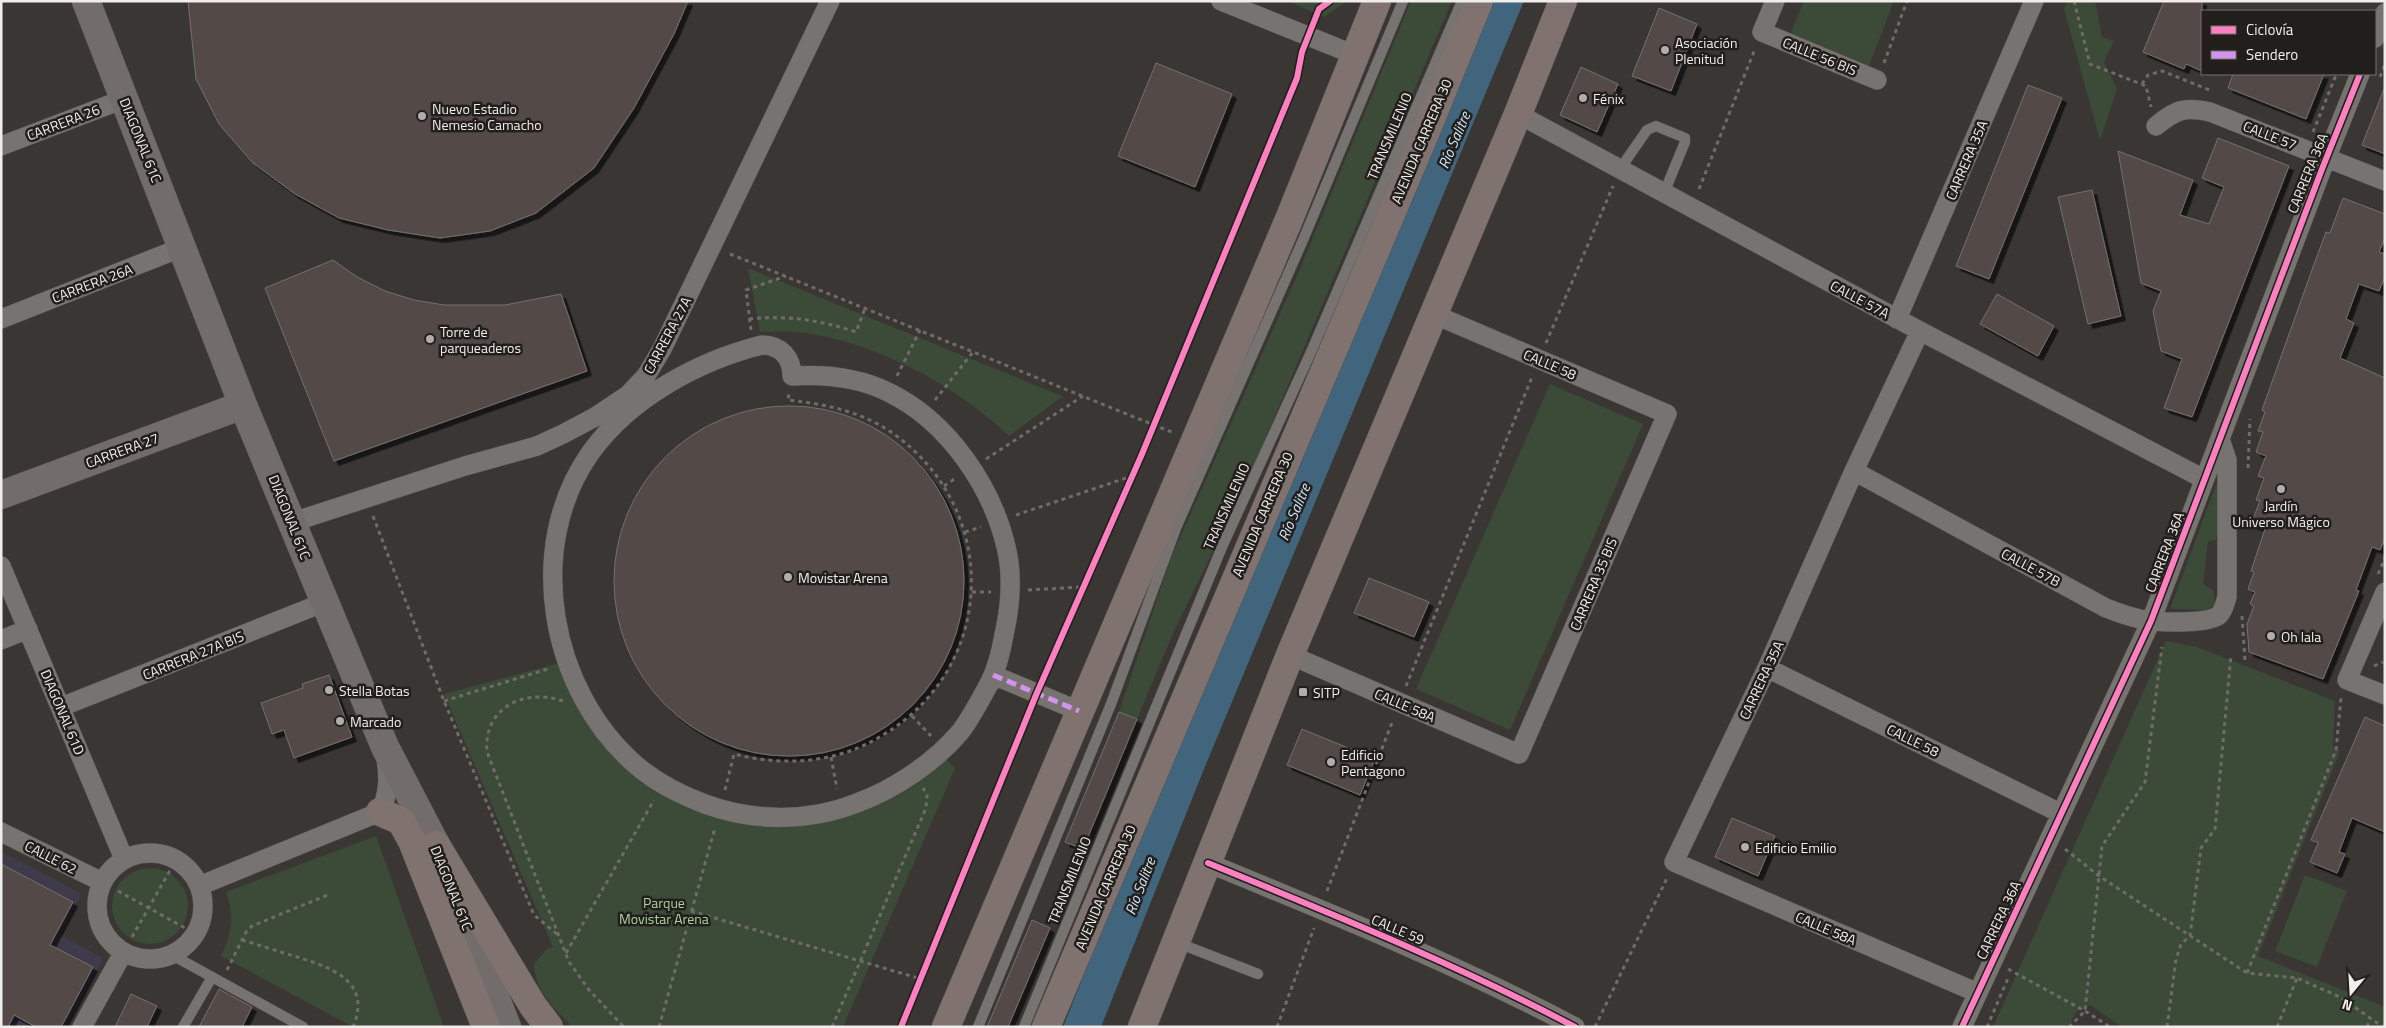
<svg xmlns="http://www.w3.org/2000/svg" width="2386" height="1028" viewBox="0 0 2386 1028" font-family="'Titillium Web',sans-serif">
	<defs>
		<filter id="shadow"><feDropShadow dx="4.5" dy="4.5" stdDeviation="0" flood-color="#0009"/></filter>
	</defs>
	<rect width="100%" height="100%" fill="#393634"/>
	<path fill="#3f3b4a" d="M1 851 82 894 60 935 103 958 66 1027H1Z"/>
	<path fill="#3c4b37" d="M1287 1H1347L1324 17Z
		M1411 1H1452L1245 486 1175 629 1137 719 1119 712 1171 558 1300 269Z
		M1804 1H1894L1869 66 1790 35Z
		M2067 1H2095L2102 37 2114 41 2104 62 2117 89 2100 140 2064 9Z
		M748 268 1062 396H1063L1009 436C955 384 870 339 795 332 783 331 771 332 760 332Z
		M1550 384 1643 424 1510 730 1416 689Z
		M2219 477V529L2216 540 2208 541 2203 584 2214 591 2215 603 2209 610 2170 609Z
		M2166 641 2197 647 2335 701 2333 749 2340 751 2258 956 2385 1007V1027H2122L2090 1005 2076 1012 2069 1027H1993Z
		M570 660 619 744 685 792 780 814 868 796 935 748 955 768 843 1027H572C553 1006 536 994 534 964L547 949 553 947 444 694Z
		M376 836 444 1027H353L221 956C232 933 235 916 226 892Z
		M112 906a38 38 0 1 1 76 0a38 38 0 1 1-76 0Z
		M2305 875 2347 891 2317 967 2275 951Z"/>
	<path fill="#40657d" d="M1482 1H1524L1204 769 1101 1027H1063L1176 744Z"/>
	<path fill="#534946" stroke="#74706f" filter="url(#shadow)" d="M188 1H688L674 34 634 108 594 168 536 213 490 231 440 238 388 230 339 218 295 194 253 163 219 124 196 79Z
		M2164 1H2202V71L2186 64 2184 69 2143 52Z
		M1659 8 1697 24 1671 91 1632 76Z
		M1156 63 1232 94 1195 187 1118 156Z
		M1581 67 1618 84 1597 132 1560 115Z
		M2233 74H2324L2306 119 2228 88Z
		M2028 85 2062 98 1989 279 1956 266Z
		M2384 89 2385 90V154L2362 145Z
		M2218 138 2289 166 2192 417 2164 408 2182 359 2161 351 2153 311 2161 291 2141 283 2118 151 2193 180 2180 215 2209 224 2224 187 2202 178Z
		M2092 190 2121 316 2088 324 2058 197Z
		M2343 198 2385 214V238L2379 252 2385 254V277L2379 291 2359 284 2346 319 2354 323 2340 358 2385 378V538L2380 550 2372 547 2356 590 2359 591 2323 679 2249 652 2247 624 2254 606 2250 604 2255 592 2248 589 2254 572 2251 571 2265 529 2251 524 2260 501 2256 500 2264 478 2258 476 2266 456 2256 452 2263 432 2258 431 2265 412 2262 410 2313 267 2326 232 2330 233Z
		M333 260 357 277 385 291 414 300 444 305H505L561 294 587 371 334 461 265 288Z
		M1997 294 2054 326 2038 356 1980 324Z
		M614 581a175 175 0 1 1 350 0a175 175 0 1 1-350 0Z
		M1369 578 1429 602 1414 637 1354 613Z
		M329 675 352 737 294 758 284 730 272 734 261 703 303 688 302 684Z
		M1119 712 1137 719 1083 849 1065 842Z
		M2365 717 2385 726V832L2352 818 2339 852 2345 854 2337 873 2310 862 2318 843 2311 840Z
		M1302 729 1375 759 1360 795 1287 765Z
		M1732 818 1775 836 1758 876 1715 857Z
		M1 864 73 902 50 945 93 967 61 1027H36L14 1015 8 1027H1Z
		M1032 920 1050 928 1008 1027H987Z
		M219 989 252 1007 242 1027H199Z
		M131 994 157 1006 147 1027H115Z"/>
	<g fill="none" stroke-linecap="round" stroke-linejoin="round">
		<g stroke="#575452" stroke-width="11">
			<path id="lane" d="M1620 169 1647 130 1656 126 1685 138V142L1664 193
				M1178 943 1258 974
				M172 955 303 1027
				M183 1027 212 977
				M978 1027 1111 704 1176 528 1303 240 1403 1
				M1024 1027 1222 547 1311 352 1462 1"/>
		</g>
		<g stroke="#575452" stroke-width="20">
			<path id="street" d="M1221 1 1355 55
				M1775 1 1762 32 1877 80
				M2375 38 2385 13
				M1518 114 1920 331 2204 479
				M2156 126C2175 110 2185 106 2210 112L2385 181
				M1 146 124 99
				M1 319 183 247
				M1897 319 2034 1
				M1920 331 1854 471 1767 668 1674 862 1978 993
				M762 345C781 345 792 358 792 376 825 374 858 377 888 392 948 421 993 487 1007 551 1013 579 1010 608 1004 635 1001 652 997 668 990 682 981 699 972 716 961 731 935 762 895 789 857 803 809 822 754 822 705 804 681 795 657 783 637 766 550 692 523 547 591 452 630 398 698 361 762 345Z
				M1854 471 2106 608C2121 614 2135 619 2151 621 2165 622 2209 624 2219 615 2224 610 2225 603 2227 597V460L2220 439
				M293 522 465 466 537 446 563 434 595 417 628 395 646 376 662 349 830 1
				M1 566 124 859
				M2385 592 2347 680 2385 695
				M1 640 28 629
				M1290 655 1519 754 1667 414 1433 314
				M1767 668 2060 813
				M993 675 1079 711
				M61 707 325 602
				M1 832 102 882
				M97 906a53 53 0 1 1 106 0a53 53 0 1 1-106 0Z
				M1208 863C1332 914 1456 964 1575 1027
				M199 886 380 812C389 794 389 777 386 758
				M82 1027 123 953
				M1962 1027 2151 621 2322 169 2360 74"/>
		</g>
		<g stroke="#575452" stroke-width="29">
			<path id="secondary" d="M86 1 243 405 385 747 436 845 507 1027
				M1 495 243 405"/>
		</g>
		<g stroke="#575452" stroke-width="29">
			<path id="highway" d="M380 812 401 821 412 841 486 1027
				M436 845 533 1006 549 1027
				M946 1027 1290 217 1377 1
				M1046 1027 1425 134 1479 1
				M1142 1027 1290 655 1518 114 1563 1"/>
		</g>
		<path stroke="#6e6c6a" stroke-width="3" stroke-dasharray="4 4" stroke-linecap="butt" d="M2074 1 2090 64 2146 86 2151 107
			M1884 63 1907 1
			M2380 77 2385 64
			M2142 84 2148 75 2162 71 2212 91
			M2313 132 2336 75
			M1699 189 1755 49
			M730 254 1174 433
			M749 319C787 315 820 320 856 332L865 308
			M751 330 746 290 786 276
			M1546 343 1613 186
			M897 376 920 330
			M935 400 973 352
			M986 459 1083 396
			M2248 468 2250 419
			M944 486 956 478
			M1016 515 1132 476
			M373 516 444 701 534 915 558 935
			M965 532 981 527
			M2378 574 2385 558
			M1028 590 1082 587
			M972 592H991
			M2242 616 2245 661
			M2374 666 2383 662
			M1406 686 1532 377
			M444 701 551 668
			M563 701C525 688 483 707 487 752L569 962 589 990 624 1027
			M912 716 931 736
			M831 757 837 789
			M725 790 734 754C785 767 838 763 883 735 998 666 1001 508 891 432 860 411 824 404 788 400L789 394
			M2065 849 2099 876 2247 973 2297 978 2340 997 2383 1027
			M118 891 196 934
			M1327 891 1393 720
			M691 911 921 979
			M132 937 176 860
			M242 940C259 945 277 951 294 956 329 967 373 980 353 1027
			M566 953 654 800
			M2008 969 2085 1011 2110 1027
			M227 970 246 932 252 926 330 894
			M2247 973 2336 750 2341 698
			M659 1027 715 828
			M832 1027 926 808 927 795 923 788
			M1277 1027 1314 928
			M1595 1027 1667 878
			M1987 1027 2009 976
			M2069 1027 2085 1011 2102 846 2145 782 2162 647
			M2167 1027 2176 959 2181 944 2190 936 2201 848 2215 829 2231 655
			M2277 1027 2297 978
			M2367 1027 2370 1019"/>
		<use href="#lane" stroke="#767371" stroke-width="10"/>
		<use href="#street" stroke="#767371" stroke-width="19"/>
		<use href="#secondary" stroke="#726d6a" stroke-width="28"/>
		<use href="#highway" stroke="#7f726f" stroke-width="28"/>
		<path stroke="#d193ec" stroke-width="5" stroke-dasharray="10 5" stroke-linecap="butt" d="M993 675 1079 711"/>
		<g stroke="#211e1c" stroke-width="9">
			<path id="cycleway" d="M1208 863C1332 914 1456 964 1575 1027
				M901 1027 1036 695 1142 454 1297 78 1302 52 1319 9 1330 1
				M1962 1027 2151 621 2322 169 2360 74"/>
		</g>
		<use href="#cycleway" stroke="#ff80c0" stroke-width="6"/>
	</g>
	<g fill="#b1adaa" stroke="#211e1c" stroke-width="2">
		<circle cx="1665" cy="50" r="5"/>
		<circle cx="1583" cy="98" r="5"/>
		<circle cx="422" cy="116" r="5"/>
		<circle cx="430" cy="339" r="5"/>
		<circle cx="2281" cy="489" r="5"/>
		<circle cx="788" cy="577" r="5"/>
		<circle cx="2271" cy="636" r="5"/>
		<circle cx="329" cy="690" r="5"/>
		<rect x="1298" y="687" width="10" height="10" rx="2.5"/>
		<circle cx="340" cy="721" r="5"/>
		<circle cx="1331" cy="762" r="5"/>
		<circle cx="1745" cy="847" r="5"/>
	</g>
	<g text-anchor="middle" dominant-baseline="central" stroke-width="5" stroke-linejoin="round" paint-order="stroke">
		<g font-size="14" fill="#f1edea" stroke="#211e1c" text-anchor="start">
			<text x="1675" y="42">Asociación<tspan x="1675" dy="16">Plenitud</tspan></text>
			<text x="1593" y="98">Fénix</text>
			<text x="432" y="108">Nuevo Estadio<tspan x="432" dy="16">Nemesio Camacho</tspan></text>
			<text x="440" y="331">Torre de<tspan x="440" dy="16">parqueaderos</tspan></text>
			<text x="2281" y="505" text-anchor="middle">Jardín<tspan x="2281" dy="16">Universo Mágico</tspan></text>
			<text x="798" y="577">Movistar Arena</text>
			<text x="2281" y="636">Oh lala</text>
			<text x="339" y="690">Stella Botas</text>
			<text x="1313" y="692">SITP</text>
			<text x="350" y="721">Marcado</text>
			<text x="1341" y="754">Edificio<tspan x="1341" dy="16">Pentagono</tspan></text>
			<text x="1755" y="847">Edificio Emilio</text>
		</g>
		<g font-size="14" fill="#f1edea" stroke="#211e1c">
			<text transform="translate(1820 56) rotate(22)">CALLE 56 BIS</text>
			<text transform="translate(63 122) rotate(-21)">CARRERA 26</text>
			<text transform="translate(2270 135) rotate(21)">CALLE 57</text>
			<text transform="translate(1389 136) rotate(-67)">TRANSMILENIO</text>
			<text transform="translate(141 140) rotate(68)">DIAGONAL 61C</text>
			<text transform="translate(1421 141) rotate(-67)">AVENIDA CARRERA 30</text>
			<text transform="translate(1966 160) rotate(-67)">CARRERA 35A</text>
			<text transform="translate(2307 173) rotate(-68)">CARRERA 36A</text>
			<text transform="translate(92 283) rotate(-21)">CARRERA 26A</text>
			<text transform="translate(1860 299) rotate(28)">CALLE 57A</text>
			<text transform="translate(667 335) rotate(-62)">CARRERA 27A</text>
			<text transform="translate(1550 364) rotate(23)">CALLE 58</text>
			<text transform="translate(122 450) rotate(-20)">CARRERA 27</text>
			<text transform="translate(1226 506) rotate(-66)">TRANSMILENIO</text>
			<text transform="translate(1262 514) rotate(-67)">AVENIDA CARRERA 30</text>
			<text transform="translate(290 517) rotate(68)">DIAGONAL 61C</text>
			<text transform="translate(2164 552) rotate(-69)">CARRERA 36A</text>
			<text transform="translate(2031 567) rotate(28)">CALLE 57B</text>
			<text transform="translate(1593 584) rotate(-67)">CARRERA 35 BIS</text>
			<text transform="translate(193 655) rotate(-22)">CARRERA 27A BIS</text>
			<text transform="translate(1761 680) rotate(-65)">CARRERA 35A</text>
			<text transform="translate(1405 705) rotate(23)">CALLE 58A</text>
			<text transform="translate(63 712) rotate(67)">DIAGONAL 61D</text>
			<text transform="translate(1913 740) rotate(26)">CALLE 58</text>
			<text transform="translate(51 857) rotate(27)">CALLE 62</text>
			<text transform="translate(1069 880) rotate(-68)">TRANSMILENIO</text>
			<text transform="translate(1105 887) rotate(-67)">AVENIDA CARRERA 30</text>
			<text transform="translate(452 888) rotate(68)">DIAGONAL 61C</text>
			<text transform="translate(1998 920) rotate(-65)">CARRERA 36A</text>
			<text transform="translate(1826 928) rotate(23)">CALLE 58A</text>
			<text transform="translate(1398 929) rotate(23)">CALLE 59</text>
		</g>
		<g font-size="14" fill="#a6d49a" stroke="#211e1c">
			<text x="664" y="902">Parque<tspan x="664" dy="16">Movistar Arena</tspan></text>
		</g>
		<g font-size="15" font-style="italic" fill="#cde6f9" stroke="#211e1c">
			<text transform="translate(1454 140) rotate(-67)">Río Salitre</text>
			<text transform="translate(1294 512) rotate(-67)">Río Salitre</text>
			<text transform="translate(1140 886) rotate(-69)">Río Salitre</text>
		</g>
	</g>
	<rect width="2386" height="1028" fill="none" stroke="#f1edea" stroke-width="5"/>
	<rect x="2201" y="10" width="175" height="65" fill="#211e1c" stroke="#74716e"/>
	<rect x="2211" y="26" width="25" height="8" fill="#ff80c0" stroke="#74716e"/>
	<text x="2246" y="35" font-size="15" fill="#f1edea">Ciclovía</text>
	<rect x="2211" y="51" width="25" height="8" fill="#d193ec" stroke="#74716e"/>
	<text x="2246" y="60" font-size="15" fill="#f1edea">Sendero</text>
	<g transform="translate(2351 993) rotate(198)" stroke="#211e1c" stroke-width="4" paint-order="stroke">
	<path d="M0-4L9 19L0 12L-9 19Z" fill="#f1edea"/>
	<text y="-8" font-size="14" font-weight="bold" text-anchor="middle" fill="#f1edea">N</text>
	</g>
</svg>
